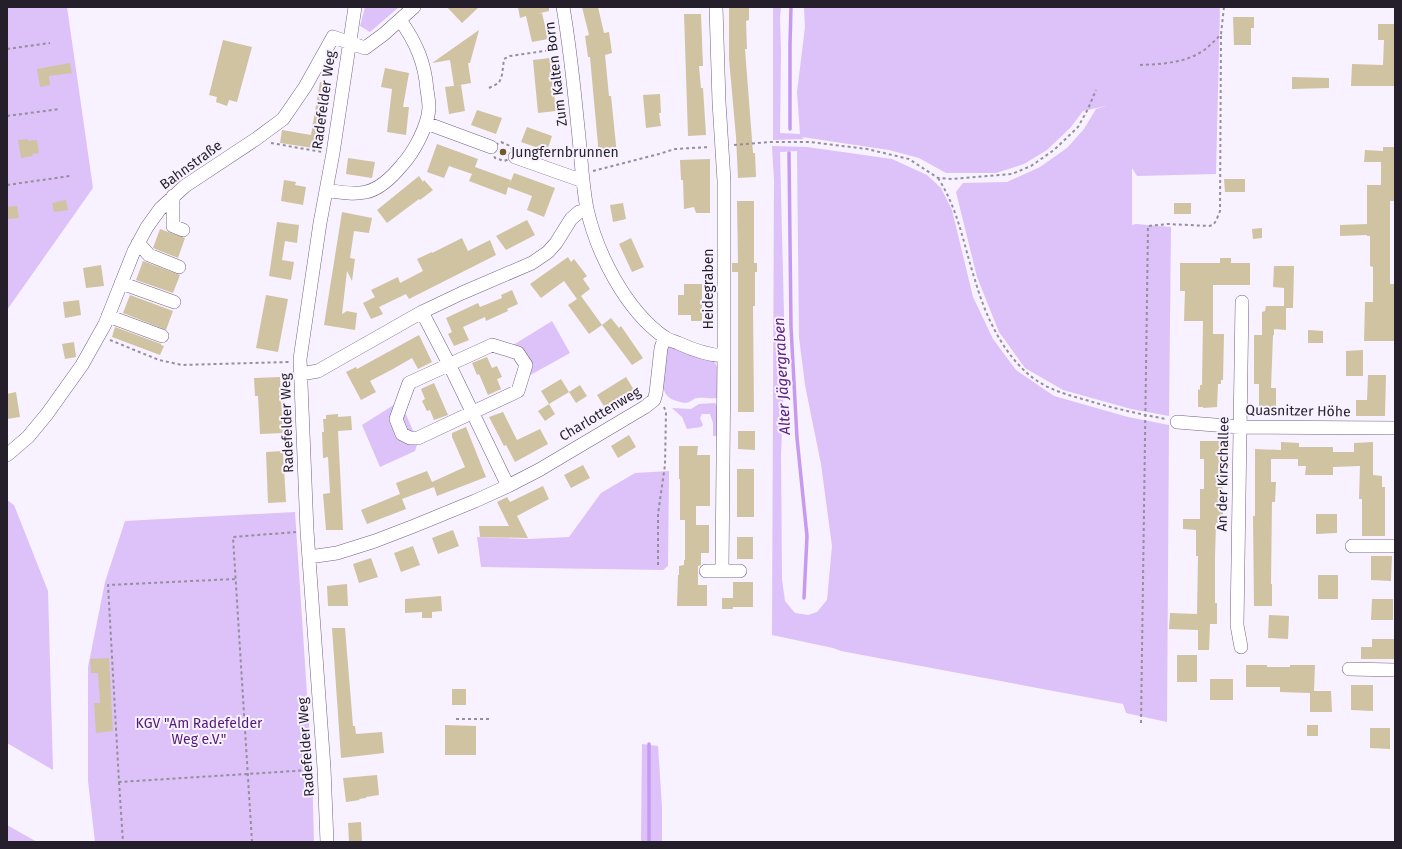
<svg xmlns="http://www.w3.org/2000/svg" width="1402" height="849" viewBox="0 0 1402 849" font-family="'Fira Sans',sans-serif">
	<rect width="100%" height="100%" fill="#f8f1ff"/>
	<path fill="#ddc1f9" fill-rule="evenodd" d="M7 7H67L93 188 7 310Z
		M365 7H399L370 32 360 26Z
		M773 7H781L780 18 781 51 780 133 800 134 797 92 805 27 804 7H1220L1216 174 1137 176 1132 168V225L1136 224 1171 227 1169 416 1131 409 1063 390 1025 368 999 332 977 277 956 192 963 183 1007 182 1040 167 1067 148 1084 129 1096 109 1106 106 1083 111 1071 127 1047 150 1024 164 996 173H946L919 158 889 150 802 137 804 139 773 140Z
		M772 146 807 147 892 159 927 175 941 188 952 210 973 297 993 339 1016 370 1054 396 1128 417 1169 425 1167 722 1126 713 1123 704 841 651 833 648 772 635 774 180ZM797 151 799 337 805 385 821 464 832 546 827 600 817 612 808 615 795 613 785 601 782 580 781 455 785 355 780 152Z
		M552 321 570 353 525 378 510 347Z
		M670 346 712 360C722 367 718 385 718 396L717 398C710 399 703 397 697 398 694 398 692 401 689 402 686 404 680 402 677 401 654 396 664 365 666 349Z
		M400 401 418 442 415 451 380 467 362 425Z
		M715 403 718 407V436H713V423L710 414H702L700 418 703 425 701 427 687 429 682 417 672 408 691 409 699 404Z
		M669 471 668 566 663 570 481 567 477 537 530 539 569 537 601 493 635 473Z
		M7 500 14 505 48 591 53 770 7 743Z
		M295 512 312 770 314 842H95L88 781V667L105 582 125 521Z
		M642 744 658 746 662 807V842H641Z
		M7 825 37 842H7Z"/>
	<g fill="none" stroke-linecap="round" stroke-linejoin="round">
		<path stroke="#c69aee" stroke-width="3.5" d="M790 129V44L791 7
			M789 153 791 327 797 438 807 536 804 598
			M649 842V744"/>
	</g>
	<path fill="#d0c3a1" d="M447 7H479L462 23Z
		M518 7H549V11L536 14 542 13 548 39 532 42 526 16 520 18Z
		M582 7H598L604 33 609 32 612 53 605 55 609 96H611L617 155 599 156 590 57H588L585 36 589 35Z
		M729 7H749V20L746 21 747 49H745L753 153H755L756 177 738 178 736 137 729 59Z
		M684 14H701L703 66H699L701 88H703L706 135 688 136Z
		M1233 17H1254V28H1251V45H1234Z
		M1378 24H1395V86H1351L1352 64 1383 65 1384 40H1378Z
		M479 30 470 63H468L471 83 454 86 450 60 432 63Z
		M223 40 252 47 237 102 229 100 227 106 216 102 217 97 209 95Z
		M550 58 556 111 538 113 533 60Z
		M70 63 72 73 49 76 50 85 40 87 37 69Z
		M385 68 409 73 403 107H409L406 135 387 132 392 89 381 87Z
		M1292 77 1329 78V88L1292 89Z
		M320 82 331 83 320 149 280 143 282 130 311 135Z
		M461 85 465 111 449 114 445 87Z
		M660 94 661 113H659L661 126 646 128 643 95Z
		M477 110 502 118 496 134 471 125Z
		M527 127 552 136 547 151 521 142Z
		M28 139V141L37 140 39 153 32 154 33 156 21 158 18 140Z
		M437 144 478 159 475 167 511 180 509 186 514 173 555 188 544 217 527 210 532 196 508 187 506 195 469 181 472 174 449 166 444 178 427 172Z
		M1383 147H1395V201H1390V284H1395V341H1364L1365 302H1373V267L1370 266V236H1367V235L1340 236V225L1367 224V185H1381V162H1364L1365 150 1383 151Z
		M348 158 375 162 372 178 346 174Z
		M710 159V213H696L694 207 684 209 683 180H681L680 160Z
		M419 176 423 182 424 180 433 190 420 200 419 199 387 223 377 210Z
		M1224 179H1245V192H1225Z
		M284 180 296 182 295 185 306 187 303 205 281 201Z
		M66 200 68 210 54 212 52 203Z
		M737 201H754V263H757V272H755V306H753L754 412H738V272H732V263H738Z
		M623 203 626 219 613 222 610 205Z
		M1174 203H1191V214H1174Z
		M17 206 19 218 7 219V207Z
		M342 212 372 218 369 233 354 231 350 258 355 259 352 281 347 271 342 314 347 311 357 313 355 330 324 325Z
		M527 220 535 235 506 250 496 236Z
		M277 222 299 225 297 243 285 241 282 260 294 262 291 280 269 276Z
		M1262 228V238L1253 239 1252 229Z
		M160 229 185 238 178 258 153 248Z
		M462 238 468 251 490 240 496 255 409 299 406 294 379 307 383 314 371 319 363 303 375 297 371 290 398 277 400 283 423 271 417 259 432 252V253Z
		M631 238 644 267 632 272 619 244Z
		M568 257 571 262 574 259 587 276 583 279 590 289 581 296 602 325 589 334 568 305 577 299 564 281 541 298 530 284Z
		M1220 258H1231V263H1250V285H1213V334H1224L1223 380H1221V384H1218L1217 407 1203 408V407H1198V389L1200 390V385H1202L1203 321H1184L1185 291H1180V263H1220Z
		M143 261 180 275 173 293 136 280Z
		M101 265 104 286 86 288 83 268Z
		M1274 266H1294L1293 308H1286V330L1274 329V335H1273L1271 388H1276V410H1259V384H1254V335H1262V312L1265 311 1266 306H1284V288L1273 287Z
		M684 284H702V321H691V315H678V295H684Z
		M512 290 518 304 507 309 508 311 486 321 485 317 463 327 469 340 454 346 448 334 452 332 446 318 478 303 480 307 502 298 501 295Z
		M130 295 173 311 166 330 123 313Z
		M266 295 288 299 278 352 256 348Z
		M79 300 81 315 65 318 63 302Z
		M611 318 619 328 621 326 643 358 632 365 602 325Z
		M115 327 161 344V345L164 346 160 355 112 337Z
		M1308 330 1323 331V343H1308Z
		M419 335 432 362 418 369 412 358 393 369 370 381 376 392 361 400 346 372 356 367 357 369Z
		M74 342 76 357 65 359 62 344Z
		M1363 350V376H1346V351Z
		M487 357 492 368 497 366 502 377 497 379 501 389 488 395 479 374 477 375 472 363Z
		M1368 375H1386L1385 416H1356V400H1367Z
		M280 377 283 433 260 434 258 396H255L254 378Z
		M626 377 634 390 605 408 597 395Z
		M561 379 569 392 549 404 541 391Z
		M434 383 448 415 434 420 430 410 427 411 422 401 425 399 421 389Z
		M580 385 587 396 576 403 569 392Z
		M16 392 20 417 7 419V394Z
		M549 404 555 414 545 421 538 411Z
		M503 412 517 440 540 429 548 444 515 462 506 445 504 446 489 417Z
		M338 414V417L351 416 352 430 338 431 343 530H326L323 494 330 493 328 457 323 458 322 432H324L323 419H326V415Z
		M466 427 486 477 437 496 434 487 402 499 406 509 367 524 361 510 400 494 396 483 427 471 432 482 465 467 452 437V433Z
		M738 431H755V450L738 449Z
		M629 435 636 447 618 458 611 446Z
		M1200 441H1222L1221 470H1223L1222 505H1223V523H1216L1215 556V603H1217V624H1210L1209 650H1198V630L1169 629 1170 613 1197 614 1198 556H1196V530L1183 529V519H1200V489H1204V459H1200Z
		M1281 442 1299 443V447H1333V452H1354V443L1373 442V475L1382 476V487H1385V536H1362V499H1359L1360 466 1333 467V475H1305L1306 466H1298V459H1271V482H1276L1275 502H1272L1271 584H1272V606H1254L1253 516H1255V449L1281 450Z
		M679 446H698L697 455H710V506H696V525H709V553H701V565L698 566V585H707V606H677L678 575H679V566L684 565V560H685V520H680V479H679Z
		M283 451 286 502 268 503 266 452Z
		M583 465 590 478 571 488 564 475Z
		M737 469H754V517H737Z
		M543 486 549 499 517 516 528 538 480 537 479 526H509L497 502 507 497 510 502Z
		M1316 514H1337V533L1316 534Z
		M453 530 459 546 438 554 432 538Z
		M737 537H753V559H737Z
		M413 546 420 565 401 572 394 553Z
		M1371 556H1392L1391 581 1371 580Z
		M371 558 378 577 359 583 353 564Z
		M1318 575H1338V599H1318Z
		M733 582H753V607H733V609H722V598H733Z
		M347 584 348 606H328L327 586Z
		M441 596 442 611 432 612V618H422V612L405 613V599Z
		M1372 599H1393V620H1371Z
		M1269 615 1289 616 1288 639 1268 638Z
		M332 628H345L353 726H355L356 734 382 732 384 753 341 758Z
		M1372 639H1394V659H1361V647H1372Z
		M1177 655H1197V682H1177Z
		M109 658 113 731 96 733 94 703H100L98 673H91L90 659Z
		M1246 665H1267V667H1290V665H1315L1314 691H1331L1332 712H1310V693L1280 692V687H1246Z
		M1210 679H1233V700H1210Z
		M1351 685H1373V711L1351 710Z
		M452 689H466V705H452Z
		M445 725 476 726V755H445Z
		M1307 725H1318V736H1307Z
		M1370 728H1390V749L1370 748Z
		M377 775 379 795 366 797V798L359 799 360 800 346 802 343 778Z
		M361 822 362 842H349L348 823Z"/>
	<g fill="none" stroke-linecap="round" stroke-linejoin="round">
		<g stroke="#726380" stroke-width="14">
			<path id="minor" d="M563 7C570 47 574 87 578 128 581 155 582 183 587 209 597 254 626 310 664 337 668 340 673 341 678 343 693 350 708 355 724 356
				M716 7 719 102 724 181V356L722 571
				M426 123 491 147
				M515 157 583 181
				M326 190C339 192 353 195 366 192 380 189 393 176 402 165 414 152 428 126 429 108 429 102 428 96 427 90 425 63 416 42 400 20
				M173 196V226L183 230
				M138 243 149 255 179 267
				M121 283 174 302
				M422 312 449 364 508 486
				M108 316 162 336
				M492 345 518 353 526 365 518 391 418 438H410L402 434 396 419 409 383Z
				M301 374 318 371 422 312 462 293 532 263 548 252 556 243 571 219 579 212 587 210
				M1177 422 1240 427 1395 428
				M7 455 28 437 47 414 82 365 105 324 134 251 147 227 160 209 185 186 256 139 283 119 305 87 333 37 365 48 384 34 414 7
				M1352 546H1395
				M309 557 337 553 375 541 414 526 475 501 508 486 539 470 645 407 654 400 656 393 661 348 665 337
				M706 571H740
				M1241 647 1237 625 1242 302
				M1349 669 1395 670
				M327 842 324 768 307 531 300 359 320 223 333 153 355 7"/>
		</g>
		<path stroke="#958f9c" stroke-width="2" stroke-dasharray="3 3" stroke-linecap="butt" d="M7 49 50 43
			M1140 65C1163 64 1189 63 1208 47 1212 43 1217 39 1221 34L1224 7
			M489 88 499 83 502 75 504 59 510 56 558 49
			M7 116 60 109
			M501 142 510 146 515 157 504 161 495 158 491 147Z
			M271 143 322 152
			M734 145 769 142H810L867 149 909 159 938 178 952 179 1012 174 1031 166 1054 150 1078 127 1088 109 1096 90
			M593 171 659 154 675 149 710 147
			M938 178C959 211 963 243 975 280 985 315 1003 355 1033 378 1049 390 1068 395 1086 400 1112 408 1139 414 1166 419
			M7 185 70 176
			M110 340 159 360 182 365 289 362
			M658 565V514L665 465 666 412 664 407
			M235 579 108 585 119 782 311 770
			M456 719H491
			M1141 723 1148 226 1168 224 1209 226 1213 225 1216 221 1220 211 1221 34
			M119 782 123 842
			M252 842 233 537 296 532"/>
		<use href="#minor" stroke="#fff" stroke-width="13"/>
	</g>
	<circle fill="#6e5d2a" stroke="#f8f1ff" stroke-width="1.5" cx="503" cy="152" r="4"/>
	<g text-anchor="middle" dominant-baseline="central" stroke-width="4" stroke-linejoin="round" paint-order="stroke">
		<g font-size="14" fill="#251f2b" stroke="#f8f1ff">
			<text transform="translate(556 74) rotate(-97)">Zum Kalten Born</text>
			<text transform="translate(324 100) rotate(-82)">Radefelder Weg</text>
			<text transform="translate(191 165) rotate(-36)">Bahnstraße</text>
			<text transform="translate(708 289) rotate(-90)">Heidegraben</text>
			<text transform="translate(1298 411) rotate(1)">Quasnitzer Höhe</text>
			<text transform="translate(600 414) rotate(-31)">Charlottenweg</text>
			<text transform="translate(287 423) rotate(-92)">Radefelder Weg</text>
			<text transform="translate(1223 474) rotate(-89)">An der Kirschallee</text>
			<text transform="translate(306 747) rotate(-94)">Radefelder Weg</text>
		</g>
		<g font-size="14" fill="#251f2b" stroke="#f8f1ff" text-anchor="start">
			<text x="511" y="152">Jungfernbrunnen</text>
		</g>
		<g font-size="14" fill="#53187a" stroke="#f8f1ff">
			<text x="199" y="723">KGV "Am Radefelder<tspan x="199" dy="16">Weg e.V."</tspan></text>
		</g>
		<g font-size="15" font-style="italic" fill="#5a2182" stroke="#f8f1ff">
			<text transform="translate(782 376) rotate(-93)">Alter Jägergraben</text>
		</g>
	</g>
	<rect width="1402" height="849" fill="none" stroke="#251f2b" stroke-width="16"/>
</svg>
